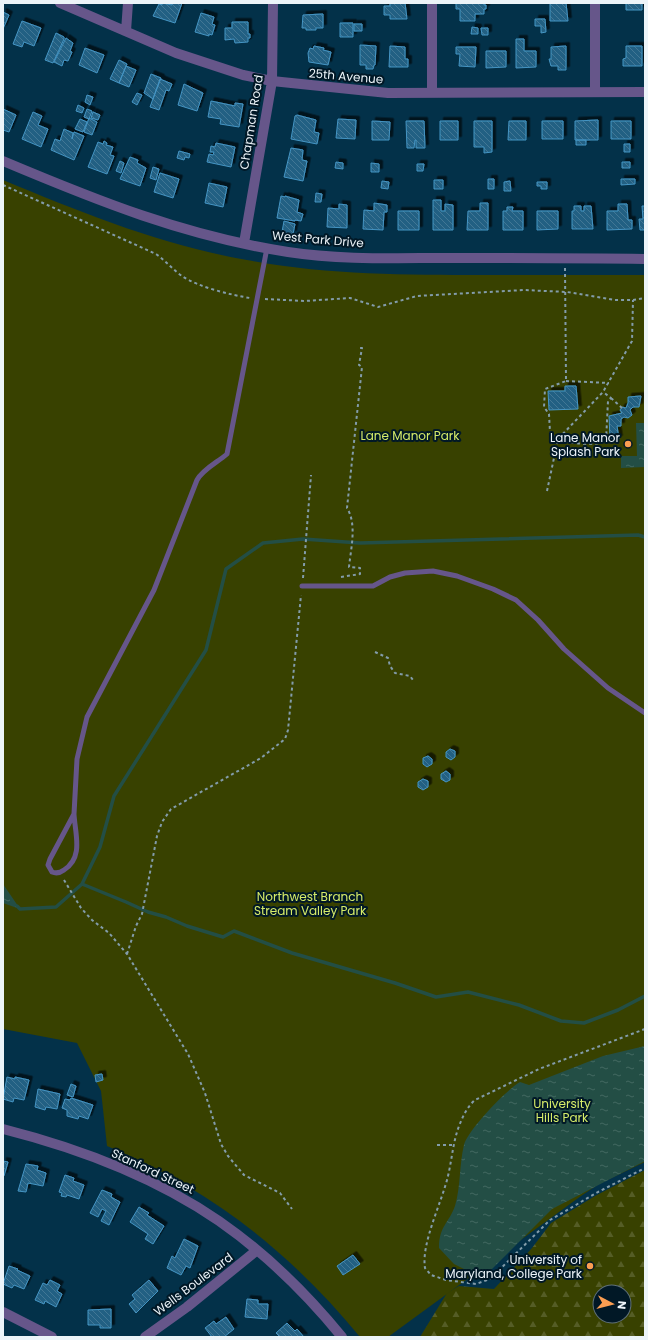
<svg xmlns="http://www.w3.org/2000/svg" width="648" height="1340" viewBox="0 0 648 1340" font-family="Poppins,sans-serif">
	<defs>
		<pattern id="forest-firs" width="22" height="20" patternUnits="userSpaceOnUse"><rect width="22" height="20" fill="#384100"/><path d="M5 1l3.5 6h-7zM16 11l3.5 6h-7z" fill="#555d26"/></pattern>
		<pattern id="water-ripples" width="26" height="14" patternUnits="userSpaceOnUse"><rect width="26" height="14" fill="#234e45"/><path d="M2 4q2-2 4 0t4 0M15 11q2-2 4 0t4 0" fill="none" stroke="#436861"/></pattern>
		<pattern id="building-back-hatch" width="6" height="6" patternUnits="userSpaceOnUse"><rect width="6" height="6" fill="#226083"/><path d="M-1 5l2 2M0 0l6 6M5-1l2 2" fill="none" stroke="#427795"/></pattern>
		<filter id="shadow"><feDropShadow dx="3.5" dy="-3.5" stdDeviation="0" flood-color="#0009"/></filter>
	</defs>
	<rect width="100%" height="100%" fill="#033149"/>
	<path fill="url(#forest-firs)" fill-rule="evenodd" d="M645 1170V1337H420L447 1293 459 1286 494 1289 532 1248 551 1223 595 1196ZM600 1292H624V1316H600Z"/>
	<path fill="#384100" d="M3 180C83 213 161 245 247 260 325 275 404 275 483 275 537 275 591 275 645 275V1162L599 1184 581 1196 388 1337H360C289 1251 210 1189 107 1146L101 1091 77 1043 3 1029Z"/>
	<path fill="url(#water-ripples)" d="M636 423H645V467L621 468V456H637Z
		M3 884 20 909 3 903Z
		M645 1046V1161L552 1209 489 1272 476 1275 454 1264 439 1248C439 1226 449 1223 455 1206 461 1186 459 1165 464 1145 467 1131 507 1089 520 1082L529 1085 603 1056Z"/>
	<g fill="none" stroke-linecap="round" stroke-linejoin="round">
		<path stroke="#234e45" stroke-width="3.5" d="M82 884 126 902 148 912 166 917 187 926 223 937 234 931 292 953 395 983 436 997 468 992 519 1005 561 1021 584 1023 618 1010 645 996
			M17 906 20 909 56 907 82 884 100 847 114 796 206 650 226 569 263 543 303 539 360 543 638 535 645 537"/>
	</g>
	<path fill="url(#building-back-hatch)" stroke="#4595c4" filter="url(#shadow)" d="M162 3 172 5V3H182L175 23 153 16 159 4 162 5Z
		M390 3H405L407 19H390V15H384V6H390Z
		M456 3H484V5H486V9H484V14H475V21H460V9H456Z
		M550 3H566L568 21H550Z
		M626 3H642V10H626Z
		M3 12 9 15 3 29Z
		M201 13 214 17 212 24 215 25 212 35 209 34V36L195 32Z
		M323 14V28H316V30H306V28H302L303 15Z
		M535 19H545L546 32 541 33V26H535Z
		M22 21 41 28 34 46 24 42 22 47 13 44Z
		M232 22H248V34H250V38H248V42L235 43 234 39 225 40V28H232Z
		M340 23H353V37H340Z
		M354 24H362V31H354Z
		M472 27 478 28V34H471Z
		M481 28H488V35H482Z
		M56 33 64 37V39L53 63 45 60Z
		M66 38 73 43 70 51 72 52 68 61 64 60 62 66 54 62Z
		M516 39H524V51H536V67L516 68Z
		M360 45 376 46 375 65H374L373 69H366V65H360Z
		M314 46 324 48 323 50 331 52 328 65 309 62 308 53 310 48 313 49Z
		M390 46 405 47V59H408V67H389Z
		M566 46V70H558V66H551L549 59H551V47Z
		M626 46H642V66H623V59L626 58Z
		M456 47H476L475 67 459 66 460 54H456Z
		M85 48 104 55 97 73 79 65Z
		M486 51H506V67L486 68Z
		M119 60 127 64 119 83 110 79Z
		M126 66 136 70 129 87 119 83Z
		M151 74 161 78 153 99 144 93Z
		M160 79 172 84 169 91 166 90 159 110 150 107Z
		M184 84 203 93 197 111 178 105Z
		M137 93 142 95 137 105 132 102Z
		M87 95 93 97 90 105 85 102Z
		M211 101 235 106V103L243 104 239 127 220 124 221 119 208 117Z
		M78 105 84 108 82 113 76 111Z
		M3 109 16 115 9 132 3 130Z
		M87 109 92 111 89 119 84 117Z
		M33 112 42 116 38 125 48 129 41 147 22 139Z
		M93 112 100 115 98 120 91 118Z
		M297 115 316 120 314 132 319 133 317 144 291 139 295 116Z
		M89 118 97 122 92 135 84 132Z
		M80 119 87 122 83 132 75 129Z
		M338 119 356 120 355 139 336 138Z
		M598 120V140H575V121Z
		M372 121 390 122 389 140H372Z
		M406 121H424L425 148H416V140H415L414 148H407Z
		M440 121H458V140H440Z
		M474 121H492V152L484 153V147H474Z
		M509 121H526V140H508Z
		M542 121H563V139H542Z
		M611 121H631V139H611Z
		M64 129 73 133 72 139 74 132 84 136 74 160 51 150 55 139 60 141Z
		M576 140H586V145H576Z
		M104 141 107 143 106 145 113 147 110 155 114 156 107 174 88 167 98 142 103 144Z
		M216 143 235 147 231 167 207 162 209 154 213 155 214 152H210L211 146 215 147Z
		M624 144H630V152H624Z
		M291 148 303 150 302 160 307 161 303 181 284 177Z
		M179 151 190 154 189 158 185 157 184 160 177 158Z
		M130 157 138 160 137 163 146 168 140 186 120 179Z
		M120 161 124 163 121 173 116 171Z
		M336 162 343 163V169L335 168Z
		M622 162H630V168H622Z
		M371 163 379 164V172H371Z
		M417 164H424L423 171H417Z
		M153 167 159 169 156 180 150 178Z
		M160 173 179 179 173 198 154 192Z
		M488 179H494V189H488Z
		M621 179H635V184L621 185Z
		M434 180H443V189H434Z
		M382 181 389 182 388 189 381 188Z
		M510 181 511 191H504V182Z
		M537 182H547V189H541V186H537Z
		M209 183 227 187 223 207 205 203Z
		M316 193 322 194 321 202H315Z
		M281 196 285 197V196L299 200 297 212 303 214 301 221 295 220V221L277 218Z
		M433 200H441V211H445V204L453 205V230H433Z
		M374 203 387 205V212H384L383 230 363 229 364 210 374 211Z
		M480 203H488V230H467L468 211H480Z
		M339 204 347 205V228L327 227 328 208 339 209Z
		M618 204H627L628 220H632V229L607 230V211H618Z
		M574 206H581V211H584V206H591L593 229H572V211H574Z
		M642 206H645V230H640L639 219H643Z
		M507 207H513L512 211H523V230H503V211H507Z
		M398 211H419V230H398Z
		M537 211H558V229L537 230Z
		M284 221 295 224 293 234 282 232Z
		M565 386H576L578 409 549 410 548 391H565Z
		M641 396 639 407H633L630 410 632 415 628 418 624 417 621 419V426H617L619 439H610L609 416 622 413 620 410 622 407 626 408 628 403V397Z
		M450 749 455 751V757L451 760 446 757V752Z
		M428 756 432 759V764L427 767 423 764V758Z
		M446 771 450 774V780L446 782 441 779V774Z
		M423 779 428 781V787L423 790 418 787V782Z
		M102 1074 103 1080 96 1082 95 1075Z
		M7 1077 15 1079V1077L29 1080 24 1100 14 1098 13 1102 3 1099Z
		M71 1084 76 1086 73 1097 67 1095Z
		M38 1089 60 1094 57 1109 46 1107 45 1110 35 1107Z
		M71 1098 93 1105 88 1119 79 1116 78 1119 67 1116V1110L62 1108 65 1099 70 1100Z
		M3 1161 8 1162 4 1176H3Z
		M26 1164 38 1166 37 1170 46 1173 43 1186 28 1183 26 1192 18 1191Z
		M65 1175 74 1178 73 1181 84 1185 79 1199 67 1195 66 1197 61 1196 62 1193 59 1192Z
		M102 1190 112 1194 111 1197 120 1202 109 1225 101 1221 106 1211 102 1209 98 1217 90 1213Z
		M139 1207 149 1213 147 1215 164 1226 153 1244 145 1239 148 1234 130 1222Z
		M184 1239 198 1246 190 1268 186 1266 181 1275 167 1268 172 1256 175 1258Z
		M353 1255 360 1264 343 1275 337 1266Z
		M9 1266 18 1269 17 1270 30 1276 24 1289 14 1285 12 1288 3 1284Z
		M50 1280 60 1285 57 1291 62 1294 56 1307 45 1301 44 1304 35 1300 43 1283 47 1285Z
		M149 1280 158 1291 136 1313 129 1304 135 1299 132 1295Z
		M247 1299 258 1300V1304H268L267 1319 245 1317Z
		M111 1309V1328H100V1325H88V1310Z
		M226 1317 234 1329 224 1337H212L205 1328 214 1321 216 1324Z
		M287 1323 295 1331 297 1329 304 1337H280L276 1333Z"/>
	<g fill="none" stroke-linecap="round" stroke-linejoin="round">
		<path stroke="#839caa" stroke-width="2" stroke-dasharray="3 3" stroke-linecap="butt" d="M3 185 156 254C166 261 173 270 182 276 198 287 231 295 250 298
			M565 268 566 381 545 389 544 407 549 414 550 432C553 434 555 437 558 438 567 444 596 446 606 441L608 401 611 398 603 392
			M265 299 305 301 350 298 378 307 417 296 524 290 567 292 615 300H633L645 298
			M566 381 609 383
			M611 398 622 408
			M547 491 558 439 603 392 632 341 633 300
			M341 577 360 574V568L349 567C351 548 357 524 347 508L362 367 359 365 362 348H358
			M303 578 311 475
			M375 652 388 658 390 666 395 673 410 676 413 680
			M64 880 81 908 92 920 109 933 127 954 188 1054 205 1093 221 1144 228 1156 244 1175 280 1193 292 1209
			M127 954 136 926 142 914 157 836 162 822 171 809 261 758 285 739 288 730 301 595
			M645 1029 539 1069 475 1100C467 1107 463 1116 459 1126 453 1142 452 1159 448 1176 442 1202 421 1243 425 1268L431 1275 446 1280 476 1284 490 1279 550 1220 598 1192 645 1168
			M437 1145H453"/>
		<path stroke="#66568a" stroke-width="5" d="M302 586H373L390 577 405 573 433 571 457 576 493 589 516 600 538 620 564 649 608 688 645 713
			M74 814C75 834 84 857 64 870 60 873 57 874 52 872L48 865 50 859 74 814 77 759 87 717 154 590 197 480C203 469 218 462 227 454L267 248"/>
		<path stroke="#66568a" stroke-width="10" d="M60 3 176 53 243 75 272 81 388 93 645 92
			M432 3V92
			M595 3V91
			M126 31 128 3
			M3 161C98 201 185 236 288 252 340 260 394 258 447 258 513 258 579 258 645 259
			M244 243 272 81 273 3
			M3 1129C78 1148 155 1177 219 1221 265 1253 307 1294 342 1337
			M3 1312 52 1337
			M145 1337 187 1307 256 1251"/>
	</g>
	<g fill="#fb9e52" stroke="#011826" stroke-width="1.5">
		<circle cx="628" cy="444" r="4"/>
		<circle cx="590" cy="1266" r="4"/>
	</g>
	<g text-anchor="middle" dominant-baseline="central" stroke-width="4" stroke-linejoin="round" paint-order="stroke">
		<g font-size="12" fill="#ecf4f9" stroke="#011826">
			<text transform="translate(346 76) rotate(5)">25th Avenue</text>
			<text transform="translate(251 122) rotate(-81)">Chapman Road</text>
			<text transform="translate(318 239) rotate(5)">West Park Drive</text>
			<text transform="translate(153 1171) rotate(25)">Stanford Street</text>
			<text transform="translate(193 1284) rotate(-37)">Wells Boulevard</text>
		</g>
		<g font-size="12" fill="#d6ec69" stroke="#011826">
			<text x="410" y="435">Lane Manor Park</text>
			<text x="310" y="896">Northwest Branch<tspan x="310" dy="14">Stream Valley Park</tspan></text>
			<text x="562" y="1103">University<tspan x="562" dy="14">Hills Park</tspan></text>
		</g>
		<g font-size="12" fill="#ecf4f9" stroke="#011826" text-anchor="end">
			<text x="620" y="437">Lane Manor<tspan x="620" dy="14">Splash Park</tspan></text>
			<text x="582" y="1259">University of<tspan x="582" dy="14">Maryland, College Park</tspan></text>
		</g>
	</g>
	<rect width="648" height="1340" fill="none" stroke="#ecf4f9" stroke-width="8"/>
	<g transform="translate(612 1304) rotate(97)"><circle r="19" fill="#011826" stroke="#5f707a"/>
	<path d="M0-3L7 15L0 10L-7 15Z" fill="#fb9e52"/>
	<text y="-6" font-size="11" font-weight="bold" text-anchor="middle" fill="#ecf4f9">N</text>
	</g>
</svg>
